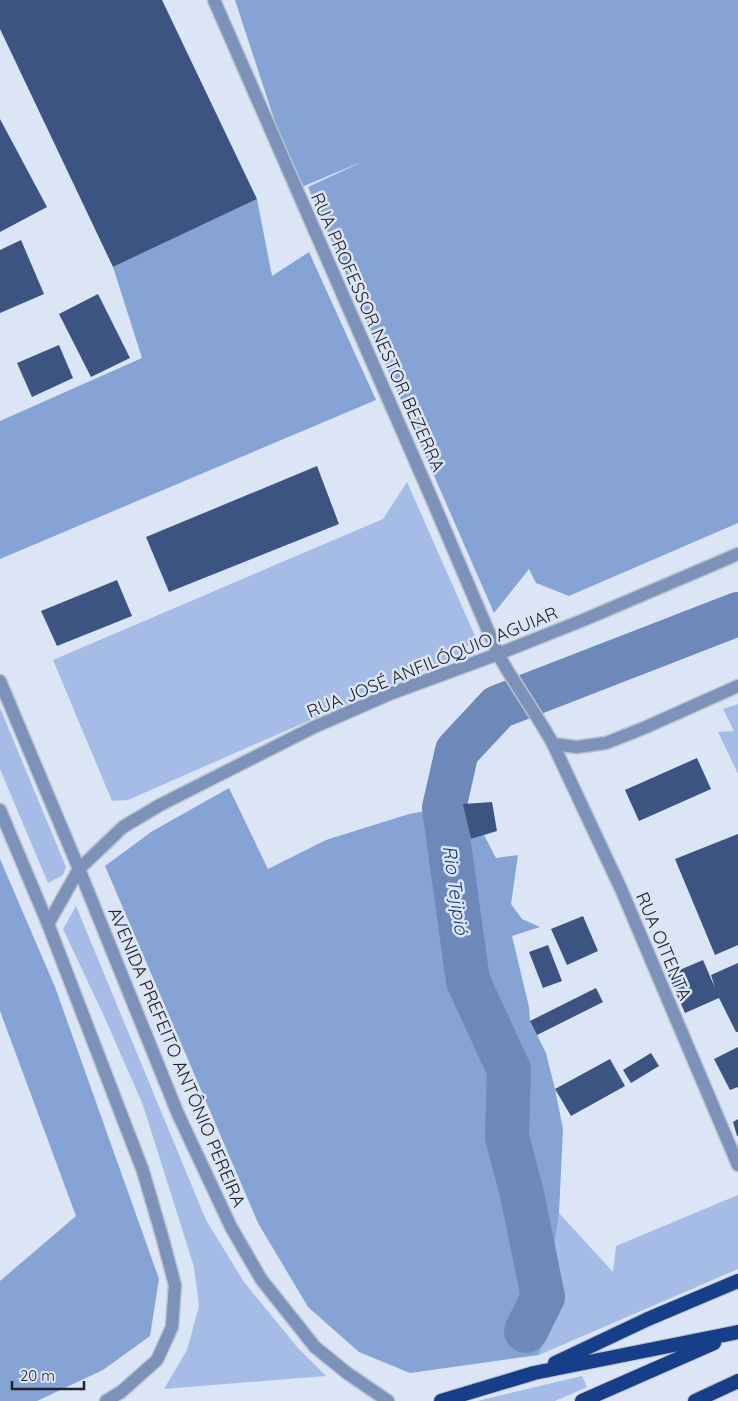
<svg xmlns="http://www.w3.org/2000/svg" width="738" height="1401" viewBox="0 0 738 1401" font-family="Quicksand,sans-serif">
	<rect width="100%" height="100%" fill="#dbe5f5"/>
	<path fill="#a4bce6" d="M407 482 475 636 463 653 128 800 112 801 53 660 383 519Z
		M738 704V774L718 732 734 731 723 709Z
		M0 708 66 867 63 875 48 883 0 769Z
		M76 906 206 1220 244 1282 298 1348 326 1376 164 1389 187 1350 199 1306 194 1267 143 1105 104 1016 63 929Z
		M738 1195V1269L539 1355 555 1298 553 1256 559 1213 613 1272 616 1246Z
		M582 1376 587 1387 555 1401H477Z"/>
	<path fill="#86a3d6" d="M235 0H738V523L569 596 536 583 529 569 494 613 308 187 366 160 297 189Z
		M257 199 272 276 309 252 376 400 0 559V421L142 358 113 267Z
		M229 788 268 869 326 840 409 814 463 804 471 839 484 835 496 858 518 855 511 904 522 919 540 927 512 936 529 1007 530 1021 546 1053 555 1089 563 1129 559 1213 553 1256 555 1298 539 1355 410 1373 359 1352 308 1307 258 1223 105 866 151 832Z
		M0 859 55 987 159 1279 150 1336 103 1370 37 1401H0V1281L76 1216 0 1011Z"/>
	<g fill="none" stroke-linecap="round" stroke-linejoin="round">
		<path stroke="#6d89ba" stroke-width="44" d="M526 1331 543 1297 522 1194 507 1137 509 1070 468 981 444 808 457 751 498 707 738 614"/>
	</g>
	<path fill="#3b5481" d="M0 0H162L257 199 113 267 0 29Z
		M0 119 47 207 0 232Z
		M21 240 44 294 0 313V250Z
		M98 294 130 358 91 377 59 314Z
		M59 345 73 378 32 397 17 363Z
		M317 466 339 524 169 592 146 537Z
		M117 580 132 616 57 646 41 611Z
		M697 758 711 789 639 821 625 790Z
		M492 802 497 831 471 839 463 804Z
		M738 834V945L715 955 675 859Z
		M583 916 598 951 567 965 551 929Z
		M548 945 562 981 543 988 529 952Z
		M703 960 715 988 711 975 738 963V1032H736L719 998 685 1013 668 975Z
		M596 988 603 1002 537 1035 530 1021Z
		M738 1047V1087L730 1090 714 1059Z
		M651 1053 659 1066 631 1083 623 1070Z
		M610 1059 625 1086 571 1116 555 1089Z
		M738 1119V1136H737L733 1122Z"/>
	<g fill="none" stroke-linecap="round" stroke-linejoin="round">
		<g stroke="#b9c2d0" stroke-width="15">
			<path id="minor" d="M214 0 431 497 498 654C515 685 536 713 553 744L577 747 606 743 644 728 738 686
				M553 744 621 889 738 1165
				M48 924 79 869 123 827 160 805 312 728 392 693 498 654 586 619 738 554"/>
		</g>
		<g stroke="#b9c2d0" stroke-width="15">
			<path id="tertiary" d="M0 681 79 869 178 1114 231 1227 261 1279 315 1347 347 1373 388 1401
				M0 810 48 924 143 1171 162 1236 175 1285 172 1327 157 1360 121 1392 106 1401"/>
		</g>
		<g stroke="#b9c2d0" stroke-width="16">
			<path id="trunk" d="M555 1363 648 1319 738 1281
				M441 1401 534 1373 738 1332
				M582 1401 714 1343
				M695 1401 738 1381"/>
		</g>
		<use href="#minor" stroke="#7c92b9" stroke-width="12"/>
		<use href="#tertiary" stroke="#7c92b9" stroke-width="12"/>
		<use href="#trunk" stroke="#173e88" stroke-width="14"/>
	</g>
	<g text-anchor="middle" dominant-baseline="central" stroke-width="5" stroke-linejoin="round" paint-order="stroke">
		<g font-size="18" fill="#202329" stroke="#dbe5f5">
			<text transform="translate(378 332) rotate(66)">RUA PROFESSOR NESTOR BEZERRA</text>
			<text transform="translate(432 662) rotate(-22)">RUA JOSÉ ANFILÓQUIO AGUIAR</text>
			<text transform="translate(664 946) rotate(67)">RUA OITENTA</text>
			<text transform="translate(177 1057) rotate(67)">AVENIDA PREFEITO ANTÔNIO PEREIRA</text>
		</g>
		<g font-size="19" font-style="italic" fill="#173673" stroke="#dbe5f5">
			<text transform="translate(456 890) rotate(82)">Rio Tejipió</text>
		</g>
	</g>
	<path d="M12 1381v8h72v-8" fill="none" stroke="#202329" stroke-width="2.5"/>
	<text x="20" y="1381" font-size="15" fill="#202329" stroke="#dbe5f5" stroke-width="4" paint-order="stroke">20 m</text>
</svg>
